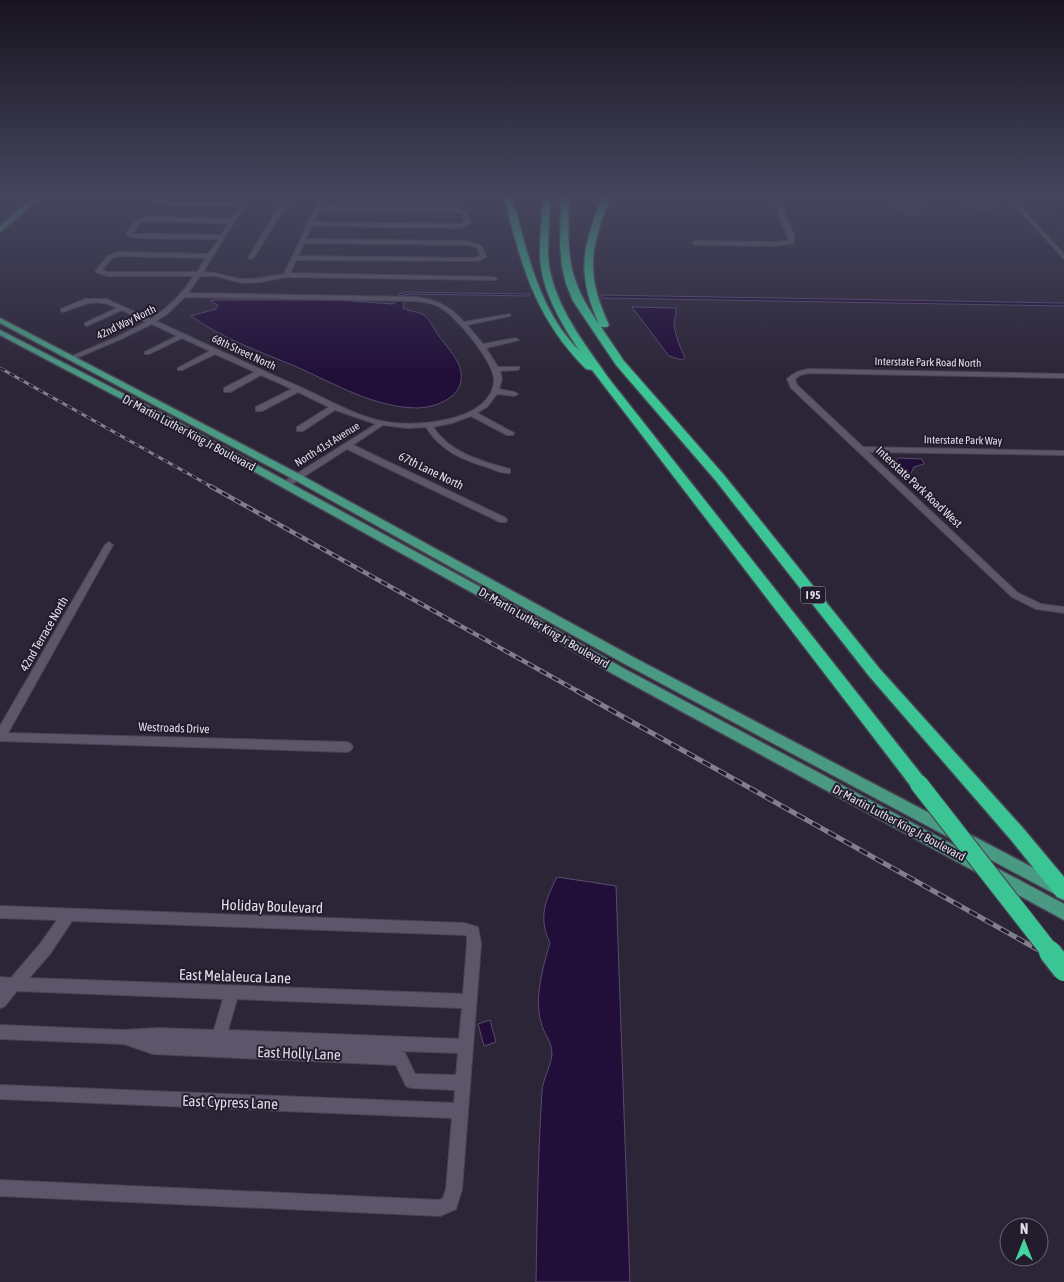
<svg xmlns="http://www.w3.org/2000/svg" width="1064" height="1282" viewBox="0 0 1064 1282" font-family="'Asap Condensed',sans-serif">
	<rect width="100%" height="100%" fill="#2c2538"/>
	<path fill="#210e39" stroke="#5a4c6e" d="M1035 196H1061L1064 199V226Z
		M406 292 530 294 529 296 409 294 399 296V294Z
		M601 295 1064 303V306L602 298Z
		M214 300H338L393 304 398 300H404L403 308C410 312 418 311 424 315 430 319 435 331 439 336 446 346 457 357 460 368 468 394 440 407 418 408 375 408 335 384 297 367 261 352 223 339 191 316L216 309 218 305 210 301Z
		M632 307 676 308C677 314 674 319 674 324 675 334 680 348 685 357L682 360 669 356Z
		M899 458 922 459 924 464 914 467 909 477 895 465V461Z
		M557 877 616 886 630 1282H536C537 1218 538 1155 542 1091 543 1078 551 1067 552 1054 552 1041 544 1035 541 1022 534 999 543 966 550 943 538 917 545 901 557 877Z
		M490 1020 496 1042 484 1046 478 1024Z"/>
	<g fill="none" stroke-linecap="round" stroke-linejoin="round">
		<g stroke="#494453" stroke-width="2">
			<path id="minor" d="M159 196H164L161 200 164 201 242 203 246 196H251L203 272C219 272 229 278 243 279 256 280 270 276 284 274L321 196H327L322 206 458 208 465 211 471 223 460 228 312 226 306 239 467 241 482 246 486 257 478 261 296 260 290 273 494 277 497 279 496 280 286 277 260 282 242 283 216 276H200L188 293 416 297C437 300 450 306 464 322L510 314V316L467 325 483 344 516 338 519 340 486 348 498 367H519V369L517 370 500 371 502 379 499 389 514 392 518 394 514 396 497 394 487 407 477 413 514 433 513 435H507L471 416 452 423 433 427C450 453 481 461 510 469V473C502 474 494 470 487 467 462 460 440 450 426 427L407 428 383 425 353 445 506 518 507 520 506 522H500L347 449 288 487H282V483L376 424 335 410 303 431H297V427L329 407 298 392 262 411H256V407L292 389 261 375 230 392H224V388L255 372 215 354 182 370H178V368L210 351 182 338 149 354H145V352L177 336 152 324 121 339 74 359H70V357L117 337 146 322 122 310 87 326 85 325V323L117 308C93 297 85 305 63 312L61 311V309L85 299H106L151 319C169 307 182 294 194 276H107L96 272V270L108 256 118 252 208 254 219 239 137 238 128 236 126 233 137 220 147 217 231 219 240 206 163 205 155 201ZM320 210 457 212 461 213 465 222 459 224 314 222ZM147 221 229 223 221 235 132 234 141 222ZM304 243 467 245 477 247 480 256 475 258 298 256ZM119 256 206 258 197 272H108L102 270 112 258ZM185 297 416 301C425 302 434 303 441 308 457 317 496 364 494 382 490 420 423 426 394 423 359 419 331 401 300 387 252 366 204 343 156 321L166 315Z
				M285 196H291L254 258 249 259 248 258Z
				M772 196H778L794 235V243L775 246 695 245 692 243 695 241 775 242 789 241Z
				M1006 196H1011L1064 254V259Z
				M809 369 1064 374V378L809 373 800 375 795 379 797 385 863 447 1064 451V455L868 452 1018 593 1041 604 1064 607V613L1036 609 1012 597 791 388 787 379C794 372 800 371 809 369Z
				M109 542 113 545 8 733 347 742 351 744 353 747 351 750 347 752 0 741V726L105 545Z
				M0 906 464 923 478 927 481 944 462 1189 456 1209 440 1216 0 1196V1180L439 1200 443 1198 446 1189 452 1118 0 1099V1085L454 1103 455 1090 411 1088 406 1086 396 1065 153 1054 124 1044 0 1039V1025L123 1030 158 1028 214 1030 223 999 17 991 5 1006 0 1008V977L11 978 40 944 57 920 0 918ZM72 921 464 935 467 936V944L463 994 29 978 50 954ZM237 999 462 1008 459 1039 228 1030ZM400 1051 458 1053 456 1075 415 1074 405 1053Z"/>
		</g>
		<g stroke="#494453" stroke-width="3">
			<path id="major" d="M35 196H42L0 232V226Z
				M0 318 301 475 633 657 1064 884V899L623 663 293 479 0 323Z
				M0 330 169 417 506 601 623 668 1064 904V920L613 674 498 607 163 421 0 335Z"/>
		</g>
		<g stroke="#494453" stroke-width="3">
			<path id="highway" d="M504 196H512C526 249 539 311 579 350 561 323 542 292 540 258 539 238 543 217 542 196H550C551 219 546 242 549 265 556 309 586 345 610 380L925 779 928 784 925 789 919 791 913 789 592 370 586 369C535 318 521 265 504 196Z
				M561 196H569C568 253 565 275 599 324 576 273 582 247 603 196H611C590 248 585 273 609 325L607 327H601L624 361 724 475 879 668 1023 828 1064 877V900L1057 897 1011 840 869 676 716 481 616 365 573 301 566 284 562 267 560 246Z"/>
		</g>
		<use href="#minor" fill="#5d566a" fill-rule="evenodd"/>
		<use href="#major" fill="#499983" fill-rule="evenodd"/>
		<use href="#highway" fill="#3cc594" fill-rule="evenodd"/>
		<g stroke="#837e8d" stroke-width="3">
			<path id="rail-far3" d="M0 368 212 487"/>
		</g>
		<g stroke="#837e8d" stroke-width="4.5">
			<path id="rail-far2" d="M210 486 579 692"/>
		</g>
		<g stroke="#837e8d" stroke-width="5">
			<path id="rail-far1" d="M577 691 1044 953"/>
		</g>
		<g stroke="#837e8d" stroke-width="5.5">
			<path id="rail" d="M1042 952 1064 964"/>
		</g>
		<use href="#rail-far3" stroke="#221c2d" stroke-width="2" stroke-dasharray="5.5" stroke-linecap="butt"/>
		<use href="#rail-far2" stroke="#221c2d" stroke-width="2.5" stroke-dasharray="7" stroke-linecap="butt"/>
		<use href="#rail-far1" stroke="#221c2d" stroke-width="3" stroke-dasharray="9" stroke-linecap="butt"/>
		<use href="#rail" stroke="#221c2d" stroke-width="4" stroke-dasharray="11" stroke-linecap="butt"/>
		<g stroke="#494453" stroke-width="20" stroke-linecap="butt">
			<path id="highway-bridge-far1" d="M919 784 1051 953"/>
		</g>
		<g stroke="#494453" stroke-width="25" stroke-linecap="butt">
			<path id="highway-bridge" d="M1050 952 1064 970"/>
		</g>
		<use href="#highway-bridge-far1" stroke="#3cc594" stroke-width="18"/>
		<use href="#highway-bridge" stroke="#3cc594" stroke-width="22"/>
	</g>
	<path fill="#473860" d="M889 196H923L926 201 923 211H917L915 217H906Z
		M961 196H988L996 205 994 210H973Z"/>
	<path fill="#534170" stroke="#3a2e4e" d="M900 196H923L926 201 914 200 918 207H909Z
		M967 196H988L996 205H975Z"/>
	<linearGradient id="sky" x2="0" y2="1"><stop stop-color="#18141f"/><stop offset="0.52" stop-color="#45465e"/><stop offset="1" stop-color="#45465e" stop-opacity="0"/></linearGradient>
	<rect width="1064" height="376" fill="url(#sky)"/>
	<g text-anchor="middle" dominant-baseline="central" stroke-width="4" stroke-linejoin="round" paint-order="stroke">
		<g font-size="11" fill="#e0dce8" stroke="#221c2d">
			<text transform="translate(126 322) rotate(-26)">42nd Way North</text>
			<text transform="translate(244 352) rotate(25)">68th Street North</text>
			<text transform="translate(928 362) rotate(1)">Interstate Park Road North</text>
			<text transform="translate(963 440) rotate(1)">Interstate Park Way</text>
			<text transform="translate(327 444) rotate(-32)">North 41st Avenue</text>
		</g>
		<rect fill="#221c2d" stroke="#a7a2b0" stroke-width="1" x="800.5" y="586.5" width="25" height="17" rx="4"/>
		<g font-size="11" font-weight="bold" fill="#e0dce8">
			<text x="813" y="595">I 95</text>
		</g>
		<g font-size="12" fill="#e0dce8" stroke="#221c2d">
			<text transform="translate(189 433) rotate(28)">Dr Martin Luther King Jr Boulevard</text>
			<text transform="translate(431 471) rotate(26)">67th Lane North</text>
			<text transform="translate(919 487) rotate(43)">Interstate Park Road West</text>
			<text transform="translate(544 628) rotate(30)">Dr Martin Luther King Jr Boulevard</text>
			<text transform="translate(44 634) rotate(-60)">42nd Terrace North</text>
			<text transform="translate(174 728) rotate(2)">Westroads Drive</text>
			<text transform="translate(899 823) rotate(28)">Dr Martin Luther King Jr Boulevard</text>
		</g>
		<g font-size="15" fill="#e0dce8" stroke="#221c2d">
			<text transform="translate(272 906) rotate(2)">Holiday Boulevard</text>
			<text transform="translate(235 976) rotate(2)">East Melaleuca Lane</text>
			<text transform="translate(299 1053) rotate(2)">East Holly Lane</text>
			<text transform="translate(230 1102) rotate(2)">East Cypress Lane</text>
		</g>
	</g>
	<g transform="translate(1024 1242)"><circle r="24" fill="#221c2d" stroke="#6e6978"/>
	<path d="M0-4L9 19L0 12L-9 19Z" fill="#43d4a0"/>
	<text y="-8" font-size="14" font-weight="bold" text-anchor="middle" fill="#e0dce8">N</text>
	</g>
</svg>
